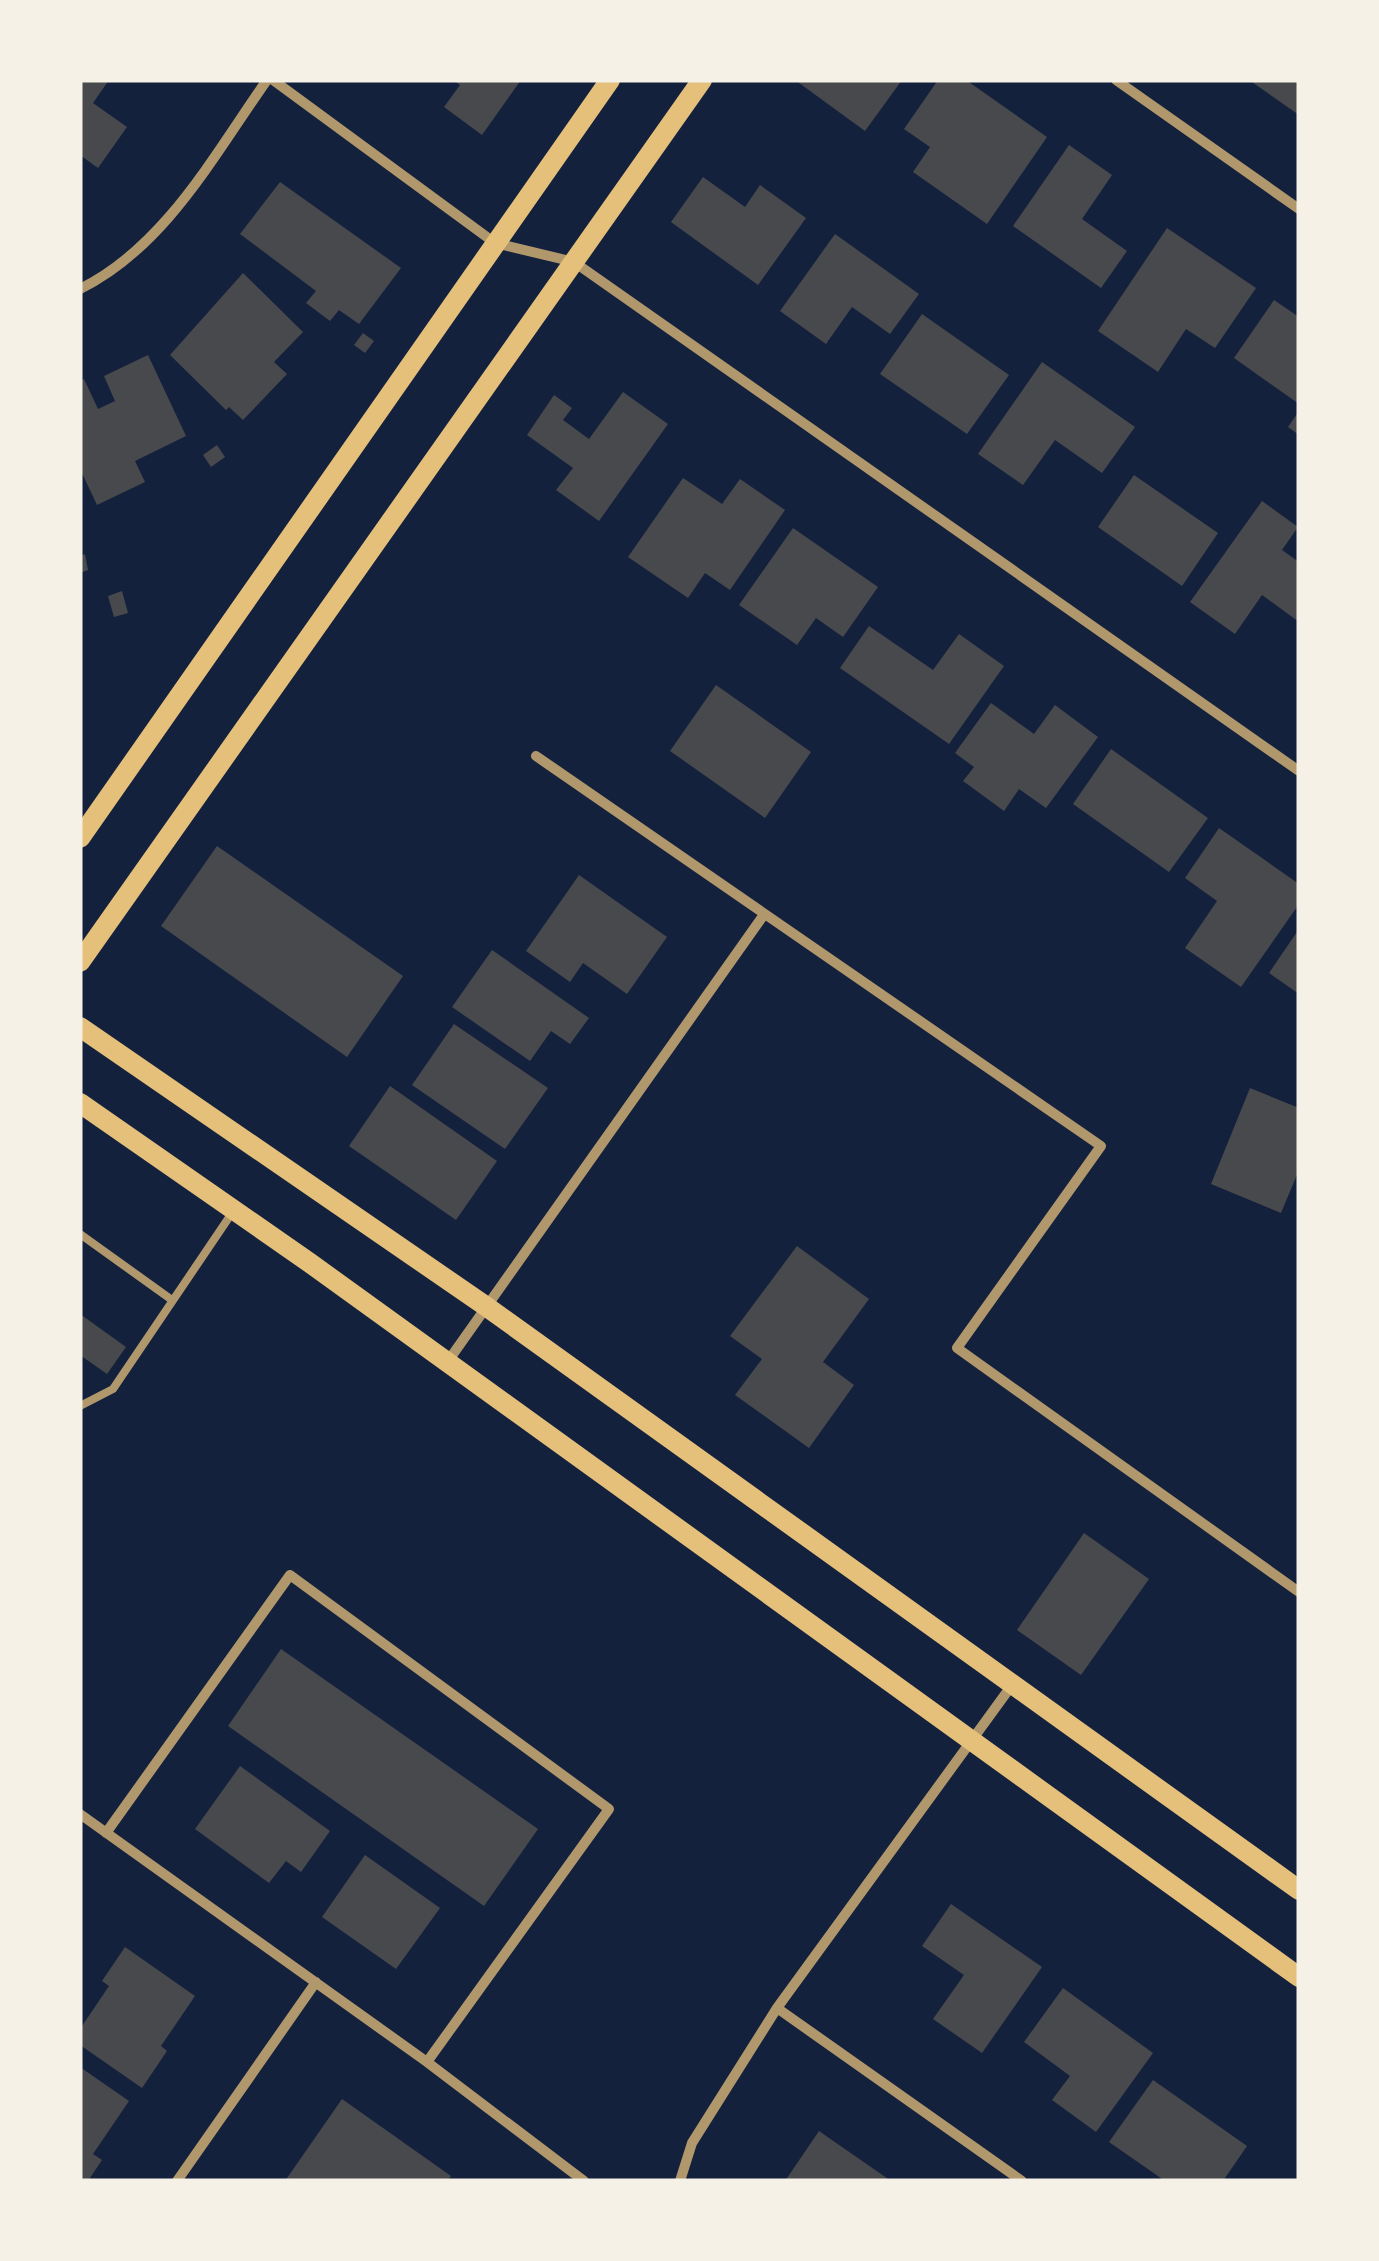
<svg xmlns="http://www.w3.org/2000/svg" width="1379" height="2261" viewBox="0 0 1379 2261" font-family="'Alegreya Sans',sans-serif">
	<rect width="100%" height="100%" fill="#14213d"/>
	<path fill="#48494c" d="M80 80H109L93 103 127 127 98 168 80 155Z
		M453 80H521L482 135 444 107 460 85Z
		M795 80H902L865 131Z
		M938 80H966L1047 137 987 224 913 172 930 147 904 129Z
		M1249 80H1299V115Z
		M1069 145 1112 175 1082 219 1127 251 1101 288 1013 226Z
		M703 177 745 207 760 185 806 218 758 285 671 222Z
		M280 182 401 268 359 324 339 310 330 321 306 303 316 291 240 234Z
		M1167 228 1256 288 1215 348 1186 329 1158 372 1098 331Z
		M835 234 919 294 890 334 852 307 826 344 780 311Z
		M243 273 303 332 274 362 287 374 243 420 229 407 226 410 170 355Z
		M1274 300 1299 317V404L1234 358Z
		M922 314 1009 375 967 434 880 374Z
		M363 333 374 341 365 353 354 345Z
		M148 355 186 436 135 461 145 482 97 505 80 469V381L84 379 98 409 115 401 104 376Z
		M1042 362 1135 427 1102 473 1055 440 1023 485 978 454Z
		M623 392 668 424 599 521 556 490 573 468 527 435 554 395 572 408 563 420 589 439Z
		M1299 411V435L1288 427Z
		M217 445 225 457 211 467 203 455Z
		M1134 475 1218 533 1182 586 1098 527Z
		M683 478 722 504 740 479 785 510 730 590 705 573 688 598 628 557Z
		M1262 501 1298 527 1282 550 1299 562V622L1262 595 1235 634 1190 602Z
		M793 528 878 587 843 637 816 618 797 645 739 605Z
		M85 554 88 570 80 573V556Z
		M122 591 128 613 114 617 108 596Z
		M869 626 933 670 959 634 1004 666 949 744 840 668Z
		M716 685 811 752 765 818 670 751Z
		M991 703 1034 734 1055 705 1098 737 1046 808 1019 789 1004 811 963 781 974 767 955 753Z
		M1111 749 1208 818 1169 872 1073 804Z
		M1219 828 1299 884V904L1241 987 1185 948 1217 901 1185 878Z
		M217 846 403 976 347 1057 161 926Z
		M579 875 667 937 627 994 583 963 570 982 526 951Z
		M1299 929V994L1269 973Z
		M492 950 589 1018 570 1044 551 1031 530 1061 452 1007Z
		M454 1024 548 1088 505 1149 412 1085Z
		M390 1086 497 1161 456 1220 349 1146Z
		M1250 1088 1299 1108V1170L1281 1213 1211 1184Z
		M797 1246 869 1299 823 1362 854 1385 809 1448 735 1395 762 1359 730 1336Z
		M80 1314 126 1347 107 1374 80 1355Z
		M1084 1533 1149 1579 1081 1675 1017 1630Z
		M281 1649 538 1829 484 1906 228 1726Z
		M240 1766 330 1831 301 1872 286 1861 269 1883 195 1829Z
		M365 1855 440 1908 396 1969 322 1917Z
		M951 1904 1042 1967 982 2053 933 2019 964 1975 922 1946Z
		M125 1947 195 1996 161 2046 167 2051 142 2088 80 2045V2029L109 1986 102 1981Z
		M1063 1988 1153 2053 1096 2132 1052 2100 1070 2076 1024 2042Z
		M80 2067 129 2101 93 2154 102 2160 88 2181 80 2177Z
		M1153 2080 1247 2146 1223 2181H1165L1109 2142Z
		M342 2099 451 2176 447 2181H285Z
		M819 2131 891 2181H785Z"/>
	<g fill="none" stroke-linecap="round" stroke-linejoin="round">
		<path stroke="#b1986c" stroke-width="8" d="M80 1234 172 1300
			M80 1406 113 1389 234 1210"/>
		<path stroke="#b1986c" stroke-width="10" d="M273 80 495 243 574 262 1299 771
			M1116 80 1299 209
			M80 289C165 247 214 155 267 80
			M536 756 1101 1146 957 1348 1299 1592
			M446 1364 763 916
			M80 1814 427 2062 584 2181
			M106 1833 290 1575 609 1809 427 2062
			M777 2008 1022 2181
			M177 2181 316 1982
			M680 2181 692 2143 777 2008 1012 1685"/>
		<path stroke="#e5c07b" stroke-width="20" d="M80 838 610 80
			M80 962 702 80
			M80 1027 487 1307 1299 1890
			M80 1103 310 1263 1299 1977"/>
	</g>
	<rect width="1379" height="2261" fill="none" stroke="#f6f1e7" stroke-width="165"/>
</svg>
